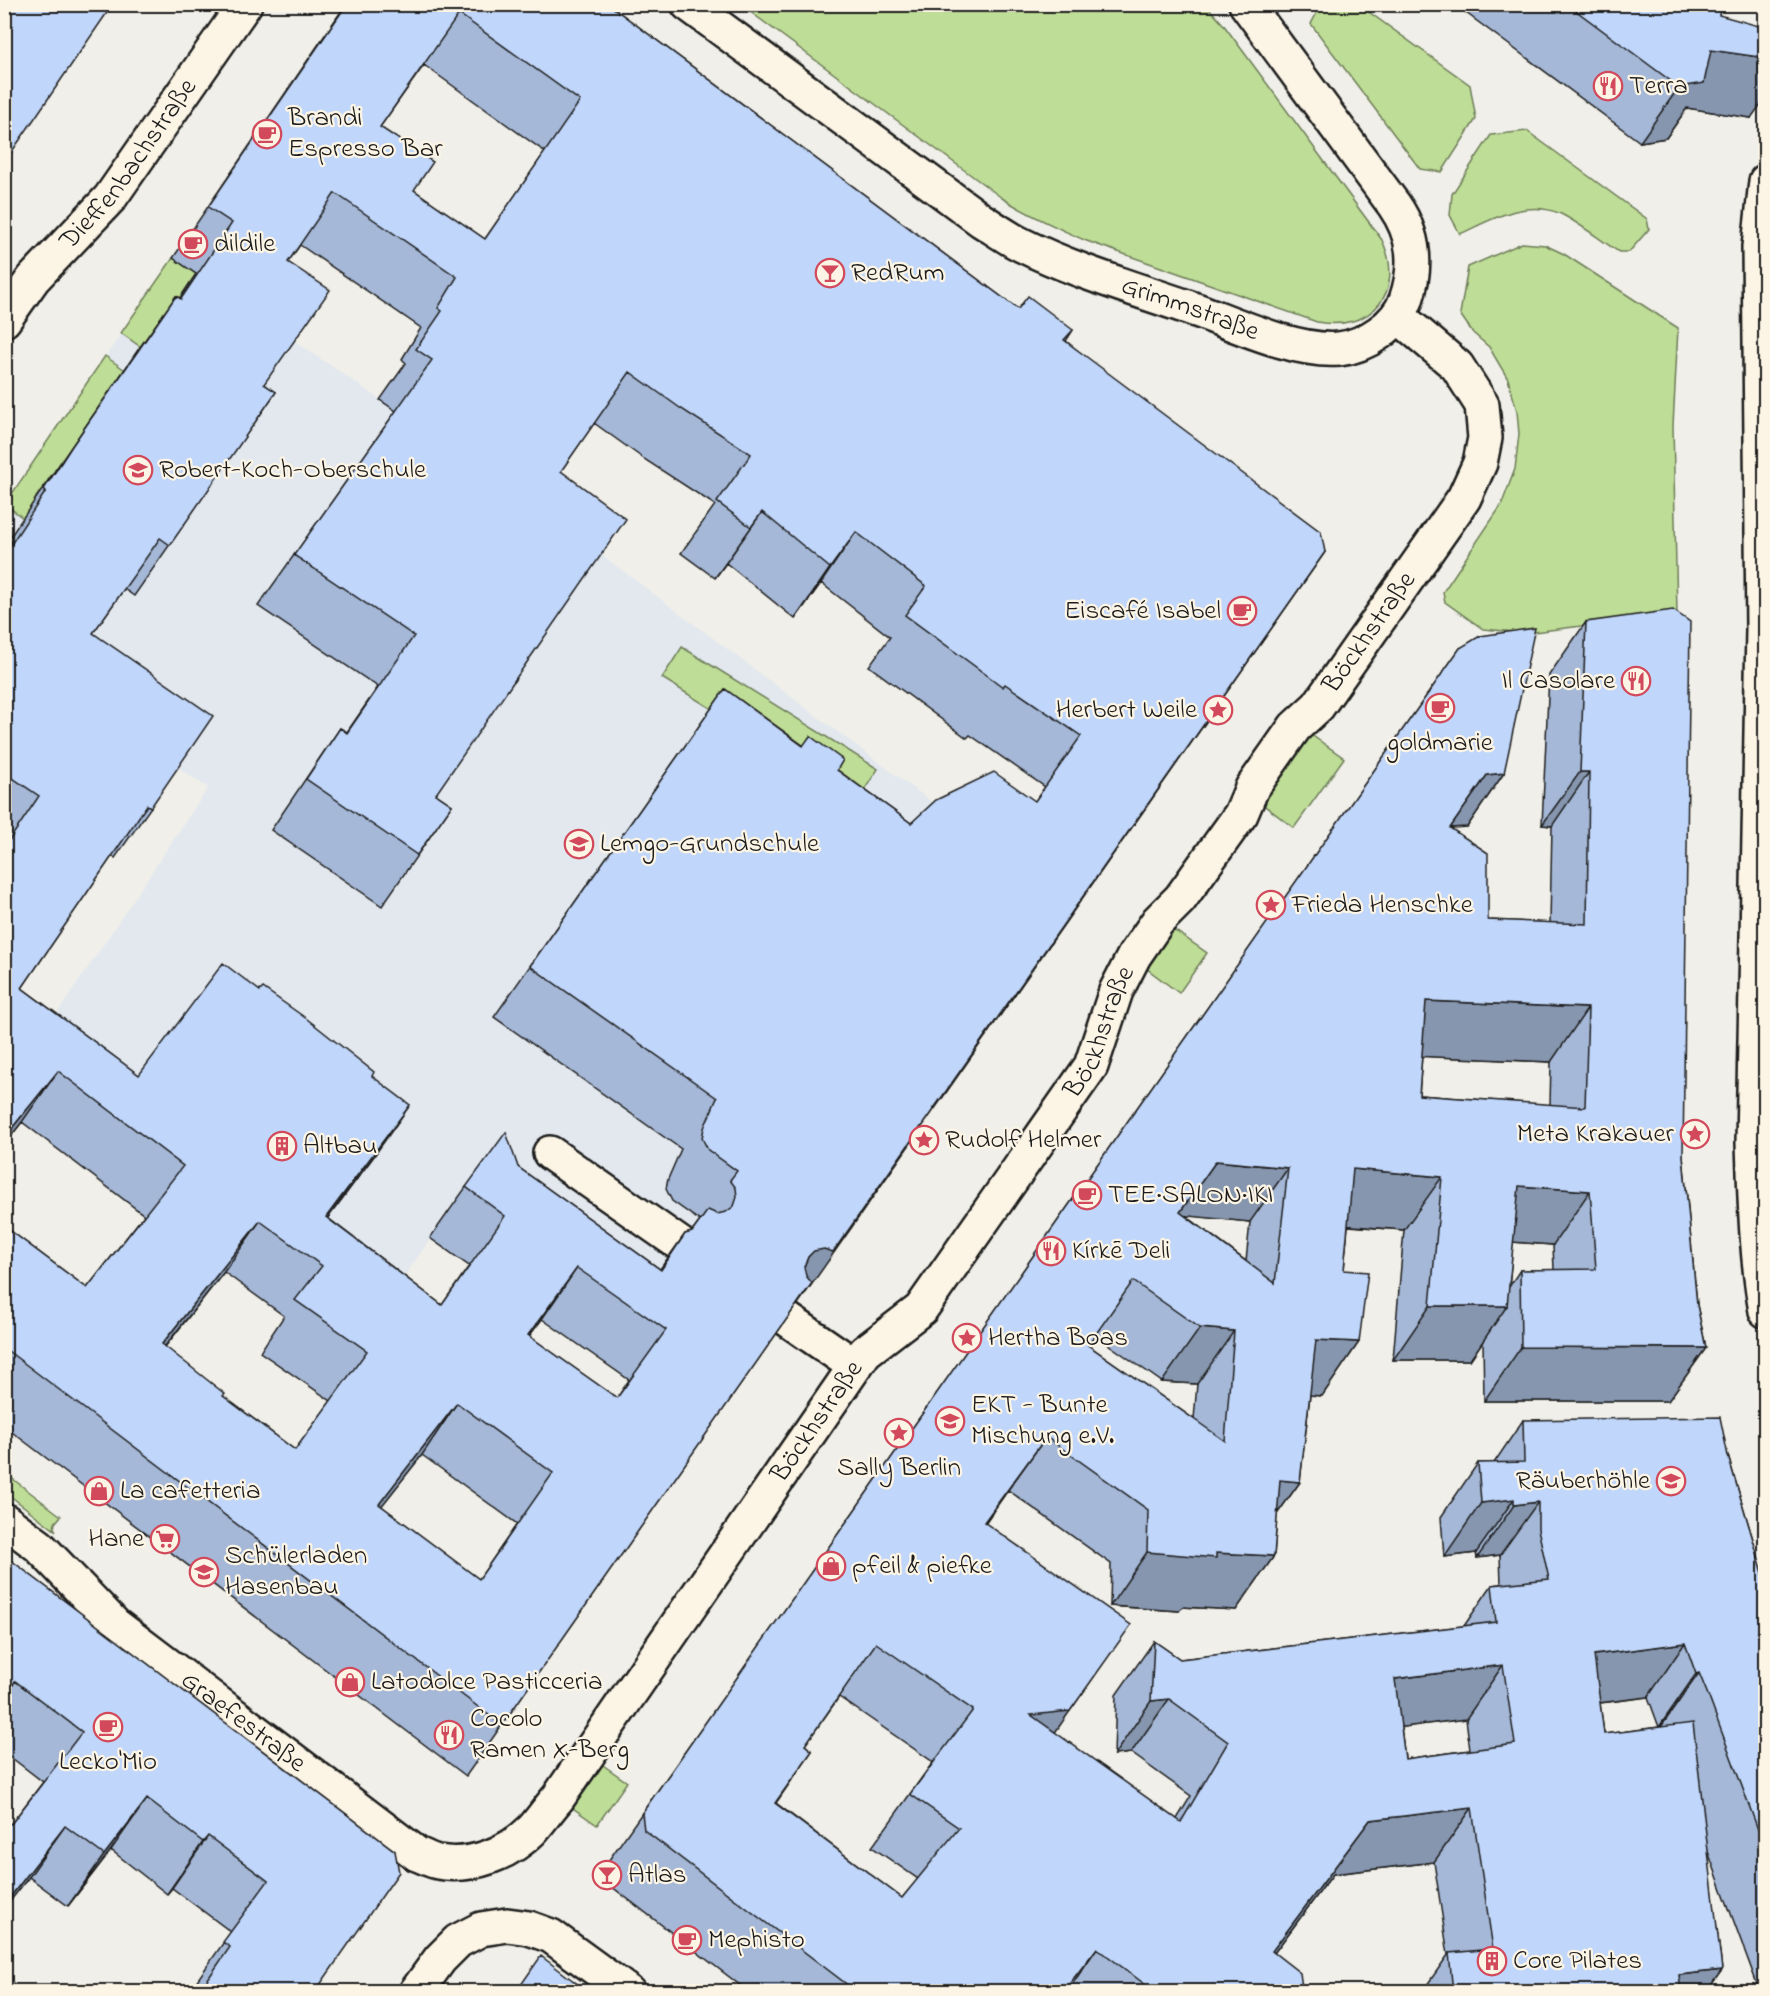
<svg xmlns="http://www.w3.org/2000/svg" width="1770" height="1996" viewBox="0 0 1770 1996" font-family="'Indie Flower',sans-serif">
	<rect width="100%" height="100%" fill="#f0efe9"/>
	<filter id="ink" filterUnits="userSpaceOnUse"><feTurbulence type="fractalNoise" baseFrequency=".0167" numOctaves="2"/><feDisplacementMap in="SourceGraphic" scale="12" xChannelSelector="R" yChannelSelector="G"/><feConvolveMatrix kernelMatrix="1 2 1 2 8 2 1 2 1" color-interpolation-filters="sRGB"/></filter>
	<g filter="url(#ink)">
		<path fill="#e2e8ee" d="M173 258 536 506 977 836 1077 907 761 1355 630 1381 430 1239 369 1328 23 1065 208 788 5 648V504Z"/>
		<path fill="#bedd96" stroke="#6d7c59" stroke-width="1.5" d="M741 5H1206L1223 24 1382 240C1406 292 1372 332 1317 322L1084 240C1056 227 1028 215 1002 198Z
			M1321 5H1359L1470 85 1476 119 1442 172 1420 169 1311 24Z
			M1527 131 1647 219 1649 229 1629 252H1619C1600 240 1581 224 1561 214 1526 198 1491 220 1460 234L1450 215 1452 194 1491 135Z
			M1522 243 1545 245 1564 254 1678 328 1673 426 1677 614 1526 633 1483 629 1445 602 1443 592 1501 506 1515 469 1519 434 1517 411 1508 379 1489 347 1473 333 1460 314 1468 267Z
			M173 258 196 274 145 350 121 333Z
			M105 356 128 372 112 389 36 497 27 521 5 504Z
			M682 647 878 769 858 800 662 678Z
			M1310 734 1344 758 1294 828 1261 803Z
			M1170 930 1177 932 1207 953 1179 993 1146 968Z
			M5 1473 61 1516 55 1523 54 1528 56 1531 5 1492Z
			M600 1763 627 1782 597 1825 570 1806Z"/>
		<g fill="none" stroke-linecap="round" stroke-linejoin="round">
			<g stroke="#1c1c1c" stroke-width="38">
				<g id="minor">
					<path id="s1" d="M688 4 981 220C994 228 1006 237 1020 244 1076 272 1139 290 1199 311 1237 325 1298 353 1339 349 1366 346 1397 325 1406 300 1418 265 1415 235 1394 205L1246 4"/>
					<path d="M1766 181 1759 247 1763 629 1753 1143C1755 1199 1756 1255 1766 1311"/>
					<path id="s2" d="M4 320 33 279 110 198 245 4"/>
					<path d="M550 1153 683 1246"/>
					<path d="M787 1319 855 1366"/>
					<path id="s3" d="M4 1520 39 1546 115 1625 417 1854C423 1856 431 1861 438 1862 471 1868 508 1854 532 1830 541 1820 549 1808 558 1798L865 1352 921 1309 1091 1066 1116 991 1134 956 1158 921 1180 899 1241 814 1252 788 1295 727 1318 706 1464 498 1480 463 1485 438 1482 405 1457 366 1398 316"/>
					<path d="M416 1992 440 1959 458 1941 481 1929 507 1925 529 1928 551 1936 628 1992"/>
				</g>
			</g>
			<use href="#minor" stroke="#fcf5e5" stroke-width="33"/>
		</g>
		<path fill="#a5b8d7" stroke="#1c1c1c" stroke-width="1.5" fill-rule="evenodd" d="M346 4H608L1018 309 1073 330 1066 341 1325 552 466 1776 4 1426V1226L87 1288 144 1215 22 1122 4 1145V552L11 542 8 540 37 497 140 347 176 296 180 298 196 274 173 258ZM424 65 545 152 485 239 414 190 380 127ZM300 245 421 328 402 359 406 363 380 400 396 411 258 606 378 687 347 732 340 728 271 830 382 906 452 805 436 794 561 471 594 423 644 459 715 505 681 553 715 578 726 563 795 619 821 583 890 637 869 666 967 738 970 735 1045 787 1035 801 911 823 725 689 494 1017 681 1149 668 1179 666 1189 672 1201 700 1221 692 1232 685 1234 660 1269 518 1167 466 1187 430 1238 469 1266 442 1305 328 1218 374 1156 372 1076 139 1075 22 988 112 856 115 858 151 807 93 633 124 589 134 596 276 392 264 384 288 262ZM224 1272 284 1316 260 1352 331 1401 295 1450 223 1396 165 1347ZM542 1319 629 1380 617 1398 529 1336ZM422 1455 517 1524 479 1579 381 1506Z
			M1454 4H1721L1719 15 1751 118 1687 108 1666 138 1640 142Z
			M1586 622 1683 1156 1697 1305 1706 1348 1668 1401H1484L1483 1341 1470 1360H1393L1404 1230 1348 1226 1344 1270 1359 1342 1322 1396 1310 1395 1300 1482 1277 1514 1274 1556 1236 1610 1182 1607 1179 1611 1110 1606 1111 1564 1008 1490 985 1523 1055 1733 1177 1819 1191 1796 1131 1753 1114 1755 1116 1695 1154 1641 1180 1659 1464 1626 1492 1585 1501 1584 1500 1555 1477 1558 1476 1553 1444 1557 1441 1517 1478 1463H1494L1523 1420 1728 1456 1766 1583V1992H1760L1707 1849 1722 1970 1706 1992H1422L1448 1955 1434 1862 1333 1874 1274 1953 1302 1987 1308 1992H749L607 1883 604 1867 1460 648 1504 773 1467 827 1451 828 1488 920 1550 923 1552 826 1542 825 1549 675ZM1422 1056 1551 1062 1550 1105 1419 1095ZM1185 1215 1250 1222 1246 1261ZM1513 1242 1553 1245 1554 1270H1520L1509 1287ZM1095 1335 1162 1382 1197 1384 1194 1419 1088 1345ZM839 1697 933 1762 910 1794 872 1847 918 1879 902 1898 776 1803 812 1751 805 1745ZM1648 1697 1659 1727 1604 1734 1600 1703ZM1466 1719 1470 1750 1405 1759 1401 1727Z
			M4 1555 395 1851 315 1992H189L231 1932 172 1888 167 1894 111 1850 68 1906 29 1877 11 1824 43 1782 4 1752Z"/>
		<path fill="#8696af" stroke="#1c1c1c" stroke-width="1.5" d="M1711 50 1766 58V97L1751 118 1687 108 1666 138 1640 142 1679 87Z
			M762 512 726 563 715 578Z
			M856 532 821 583 795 619 830 568Z
			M1325 552 798 1304 788 1300 808 1257Z
			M1580 772H1589L1552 826 1542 825Z
			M1504 773 1467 827 1450 828 1487 775Z
			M1426 1001 1588 1008 1551 1062 1388 1055Z
			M58 1071 22 1122 4 1145V1138Z
			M410 1105 374 1156 302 1252 326 1217Z
			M1216 1161 1288 1168 1250 1222 1178 1215Z
			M1353 1169 1442 1177 1404 1230 1315 1223Z
			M1519 1186 1590 1191 1553 1245 1481 1240Z
			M260 1221 224 1272 126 1395 162 1344Z
			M577 1268 542 1319 492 1386 528 1335Z
			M1430 1306H1507L1470 1360H1393Z
			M1200 1328 1234 1331 1197 1384 1162 1382Z
			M1316 1340 1359 1342 1322 1396 1279 1393Z
			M1521 1347 1706 1348 1668 1401H1484Z
			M457 1403 422 1455 343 1555 379 1504Z
			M1046 1437 1008 1490 947 1576 984 1522Z
			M1280 1480 1300 1482 1262 1535Z
			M1514 1499 1476 1553 1444 1557 1481 1503Z
			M1538 1502 1500 1555 1477 1558 1514 1505Z
			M1147 1552 1216 1553 1274 1556 1236 1610 1182 1607 1179 1611 1110 1606Z
			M1685 1643 1648 1697 1557 1708 1594 1655Z
			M1503 1665 1466 1719 1357 1733 1395 1679Z
			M1699 1673 1661 1727H1659L1696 1674Z
			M1093 1678 1033 1764 1031 1715Z
			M1169 1699 1131 1753 1114 1755 1151 1701Z
			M147 1799 111 1850 68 1906 104 1855Z
			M1472 1808 1434 1862 1333 1874 1245 1992 1272 1951 1370 1820Z
			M65 1826 29 1877 4 1909V1905Z
			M208 1836 172 1888 167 1894 203 1842Z
			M1097 1948 1067 1992H1063Z
			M1722 1970 1706 1992H1668L1679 1975Z"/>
		<path fill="#c0d6fa" stroke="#1c1c1c" stroke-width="1.5" fill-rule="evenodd" d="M4 4H113L4 163Z
			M347 4H608L1018 309 1028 296 1073 330 1064 340 1321 532 1325 552 833 1252 824 1249 814 1251 808 1257 804 1267 806 1276 812 1283 502 1725 4 1348V1226L87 1288 183 1166 58 1071 4 1138V848L39 796 4 772V555L46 491 44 489 72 446 176 296 181 299 232 223 208 207ZM459 14 580 101 485 239 414 190 433 162 380 127ZM335 193 457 277 438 308 442 311 416 349 432 360 294 555 414 636 347 733 340 728 306 779 417 855 452 805 436 794 626 519 561 471 630 372 680 408 751 454 717 502 751 527 762 512 830 568 856 532 926 586 905 615 1003 687 1005 684 1081 736 1035 801 994 772 936 800 911 823 837 770 843 760 810 736 803 746 725 689 530 966 717 1098 704 1128 702 1138 708 1150 737 1171 730 1180 736 1188 737 1197 734 1206 726 1212 717 1214 708 1210 692 1232 685 1234 661 1270 518 1167 506 1132 466 1187 505 1216 442 1305 326 1217 410 1105 372 1076 374 1072 307 1019 263 988 260 991 223 963 139 1075 22 988 147 805 151 807 213 716 93 633 160 538 170 545 276 392 264 384 330 290 288 262ZM260 1221 322 1266 295 1300 367 1351 295 1450 223 1396 225 1394 162 1344ZM577 1268 666 1330 617 1398 528 1335ZM457 1403 553 1473 479 1579 379 1504Z
			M1567 4H1721L1719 15 1766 28V58L1711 50 1704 83 1679 87Z
			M1673 610 1690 622 1683 1156 1697 1305 1706 1348 1521 1347 1520 1270 1596 1269 1590 1191 1519 1186 1507 1306H1430L1442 1177 1353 1169 1344 1270 1368 1272 1359 1342 1316 1340 1300 1482 1280 1480 1274 1556 1216 1553V1558L1147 1552 1148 1510 1046 1437 984 1522 1131 1625 1070 1711 1031 1715 1181 1822 1228 1742 1169 1699 1151 1701 1154 1641 1180 1659 1496 1622 1492 1585 1549 1579 1538 1529V1502L1514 1505V1499L1481 1503 1478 1463 1524 1462 1523 1420 1720 1417 1728 1456 1766 1583V1851L1708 1695 1699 1673 1696 1674 1685 1643 1594 1655 1604 1734 1693 1723 1722 1970 1679 1975 1681 1992H1453L1449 1953 1493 1949 1472 1808 1370 1820 1272 1951 1300 1973 1302 1987 1308 1992H1155L1097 1948 1063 1992H857L644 1830 642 1813 1460 648 1480 636 1535 628 1504 773 1487 775 1450 828 1488 853V920L1587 924 1589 772H1580L1586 622ZM1426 1001 1588 1008 1585 1107 1419 1095ZM1216 1161 1288 1168 1275 1283 1180 1212ZM1133 1281 1200 1328 1234 1331 1225 1441 1088 1345ZM876 1643 973 1710 910 1794 959 1828 902 1898 775 1803 812 1751 805 1745ZM1503 1665 1515 1744 1405 1759 1395 1679Z
			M4 1555 395 1851 399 1872 315 1992H199L230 1947 223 1942 268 1881 208 1836 203 1842 147 1799 104 1855 65 1826 4 1905V1820L11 1824 82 1732 15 1681 13 1685 4 1679Z
			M541 1956 588 1992H516Z"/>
	</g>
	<defs>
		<g id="restaurant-ring" transform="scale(1.5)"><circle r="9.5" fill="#fcf5e5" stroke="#d1495b" stroke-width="1.5"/><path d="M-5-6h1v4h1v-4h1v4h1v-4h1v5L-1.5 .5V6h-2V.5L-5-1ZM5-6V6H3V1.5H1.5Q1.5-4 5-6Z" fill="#d1495b"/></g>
		<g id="cafe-ring" transform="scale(1.5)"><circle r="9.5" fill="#fcf5e5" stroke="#d1495b" stroke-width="1.5"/><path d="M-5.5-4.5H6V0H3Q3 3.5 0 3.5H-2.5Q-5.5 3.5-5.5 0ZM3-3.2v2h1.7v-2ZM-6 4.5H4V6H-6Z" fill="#d1495b"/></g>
		<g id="bar-ring" transform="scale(1.5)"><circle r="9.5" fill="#fcf5e5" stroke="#d1495b" stroke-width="1.5"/><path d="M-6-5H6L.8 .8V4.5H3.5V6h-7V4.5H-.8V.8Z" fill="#d1495b"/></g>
		<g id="school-ring" transform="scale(1.5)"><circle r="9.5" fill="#fcf5e5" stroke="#d1495b" stroke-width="1.5"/><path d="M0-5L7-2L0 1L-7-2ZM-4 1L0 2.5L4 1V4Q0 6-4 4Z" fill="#d1495b"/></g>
		<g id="sight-ring" transform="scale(1.5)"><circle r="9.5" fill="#fcf5e5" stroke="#d1495b" stroke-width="1.5"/><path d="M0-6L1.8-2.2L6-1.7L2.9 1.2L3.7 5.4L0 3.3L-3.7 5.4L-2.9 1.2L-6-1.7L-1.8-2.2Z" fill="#d1495b"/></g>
		<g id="building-ring" transform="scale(1.5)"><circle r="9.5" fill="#fcf5e5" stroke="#d1495b" stroke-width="1.5"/><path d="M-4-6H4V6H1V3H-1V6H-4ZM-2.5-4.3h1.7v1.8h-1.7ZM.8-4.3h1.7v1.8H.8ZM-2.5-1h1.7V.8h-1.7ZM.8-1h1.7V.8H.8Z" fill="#d1495b"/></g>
		<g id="shop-ring" transform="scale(1.5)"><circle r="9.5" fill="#fcf5e5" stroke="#d1495b" stroke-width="1.5"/><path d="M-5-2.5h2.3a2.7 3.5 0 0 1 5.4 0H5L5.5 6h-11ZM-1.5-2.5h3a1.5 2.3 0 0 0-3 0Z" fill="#d1495b"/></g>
		<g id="supermarket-ring" transform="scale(1.5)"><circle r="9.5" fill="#fcf5e5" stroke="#d1495b" stroke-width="1.5"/><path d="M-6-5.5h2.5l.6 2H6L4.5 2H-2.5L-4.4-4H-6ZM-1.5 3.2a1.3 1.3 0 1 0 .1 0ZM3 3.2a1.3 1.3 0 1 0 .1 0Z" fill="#d1495b"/></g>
	</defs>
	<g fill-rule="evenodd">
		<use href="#restaurant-ring" x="1608" y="86"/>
		<use href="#cafe-ring" x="267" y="134"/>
		<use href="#cafe-ring" x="193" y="244"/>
		<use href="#bar-ring" x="830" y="273"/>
		<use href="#school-ring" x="138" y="470"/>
		<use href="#cafe-ring" x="1242" y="611"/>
		<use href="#restaurant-ring" x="1636" y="681"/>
		<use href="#cafe-ring" x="1440" y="708"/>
		<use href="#sight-ring" x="1218" y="710"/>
		<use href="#school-ring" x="579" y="844"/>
		<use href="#sight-ring" x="1271" y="905"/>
		<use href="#sight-ring" x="1695" y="1134"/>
		<use href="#sight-ring" x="924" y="1140"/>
		<use href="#building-ring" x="282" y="1146"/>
		<use href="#cafe-ring" x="1087" y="1195"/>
		<use href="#restaurant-ring" x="1051" y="1251"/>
		<use href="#sight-ring" x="967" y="1338"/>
		<use href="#school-ring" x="950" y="1421"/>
		<use href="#sight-ring" x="899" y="1433"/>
		<use href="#school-ring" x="1671" y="1481"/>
		<use href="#shop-ring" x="99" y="1491"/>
		<use href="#supermarket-ring" x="165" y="1539"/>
		<use href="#shop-ring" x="831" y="1566"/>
		<use href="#school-ring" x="204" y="1572"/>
		<use href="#shop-ring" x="350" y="1682"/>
		<use href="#cafe-ring" x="108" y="1727"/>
		<use href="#restaurant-ring" x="449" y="1735"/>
		<use href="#bar-ring" x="607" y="1875"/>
		<use href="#cafe-ring" x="687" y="1940"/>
		<use href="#building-ring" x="1492" y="1961"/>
	</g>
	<g text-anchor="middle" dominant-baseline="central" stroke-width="4.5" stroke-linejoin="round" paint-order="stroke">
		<g font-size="27" fill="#1c1c1c" stroke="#fcf5e5" text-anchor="start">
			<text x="1629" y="86">Terra</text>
			<text x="288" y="118">Brandi<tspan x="288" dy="31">Espresso Bar</tspan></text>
			<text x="214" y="244">dildile</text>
			<text x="851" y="273">RedRum</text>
			<text x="159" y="470">Robert-Koch-Oberschule</text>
			<text x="1221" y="611" text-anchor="end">Eiscafé Isabel</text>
			<text x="1615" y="681" text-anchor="end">Il Casolare</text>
			<text x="1197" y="710" text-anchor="end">Herbert Weile</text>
			<text x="1440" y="743" text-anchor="middle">goldmarie</text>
			<text x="600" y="844">Lemgo-Grundschule</text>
			<text x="1292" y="905">Frieda Henschke</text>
			<text x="1674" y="1134" text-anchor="end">Meta Krakauer</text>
			<text x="945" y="1140">Rudolf Helmer</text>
			<text x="303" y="1146">Altbau</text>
			<text x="1108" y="1195">TEE·SALON·IKI</text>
			<text x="1072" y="1251">Kírkē Deli</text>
			<text x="988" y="1338">Hertha Boas</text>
			<text x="971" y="1405">EKT - Bunte<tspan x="971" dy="31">Mischung e.V.</tspan></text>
			<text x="899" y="1468" text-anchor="middle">Sally Berlin</text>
			<text x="1650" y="1481" text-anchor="end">Räuberhöhle</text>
			<text x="120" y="1491">La cafetteria</text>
			<text x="144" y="1539" text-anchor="end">Hane</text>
			<text x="225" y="1556">Schülerladen<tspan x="225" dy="31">Hasenbau</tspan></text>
			<text x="852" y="1566">pfeil &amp; piefke</text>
			<text x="371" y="1682">Latodolce Pasticceria</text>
			<text x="470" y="1719">Cocolo<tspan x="470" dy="31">Ramen X-Berg</tspan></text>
			<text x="108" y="1762" text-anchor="middle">Lecko'Mio</text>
			<text x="628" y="1875">Atlas</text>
			<text x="708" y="1940">Mephisto</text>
			<text x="1513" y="1961">Core Pilates</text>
		</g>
		<g font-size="27" fill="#1c1c1c" stroke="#fcf5e5">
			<text stroke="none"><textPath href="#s2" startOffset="200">Dieffenbachstraße</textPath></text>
			<text stroke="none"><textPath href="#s1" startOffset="592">Grimmstraße</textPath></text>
			<text stroke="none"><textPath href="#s3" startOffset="2128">Böckhstraße</textPath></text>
			<text stroke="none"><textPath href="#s3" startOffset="1642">Böckhstraße</textPath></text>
			<text stroke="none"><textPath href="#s3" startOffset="1156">Böckhstraße</textPath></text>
			<text stroke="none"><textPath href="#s3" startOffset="314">Graefestraße</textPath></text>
		</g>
	</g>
	<rect width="1770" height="1996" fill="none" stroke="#fcf5e5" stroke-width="24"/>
	<rect x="12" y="12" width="1746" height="1972" fill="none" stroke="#1c1c1c" stroke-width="2" filter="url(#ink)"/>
</svg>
